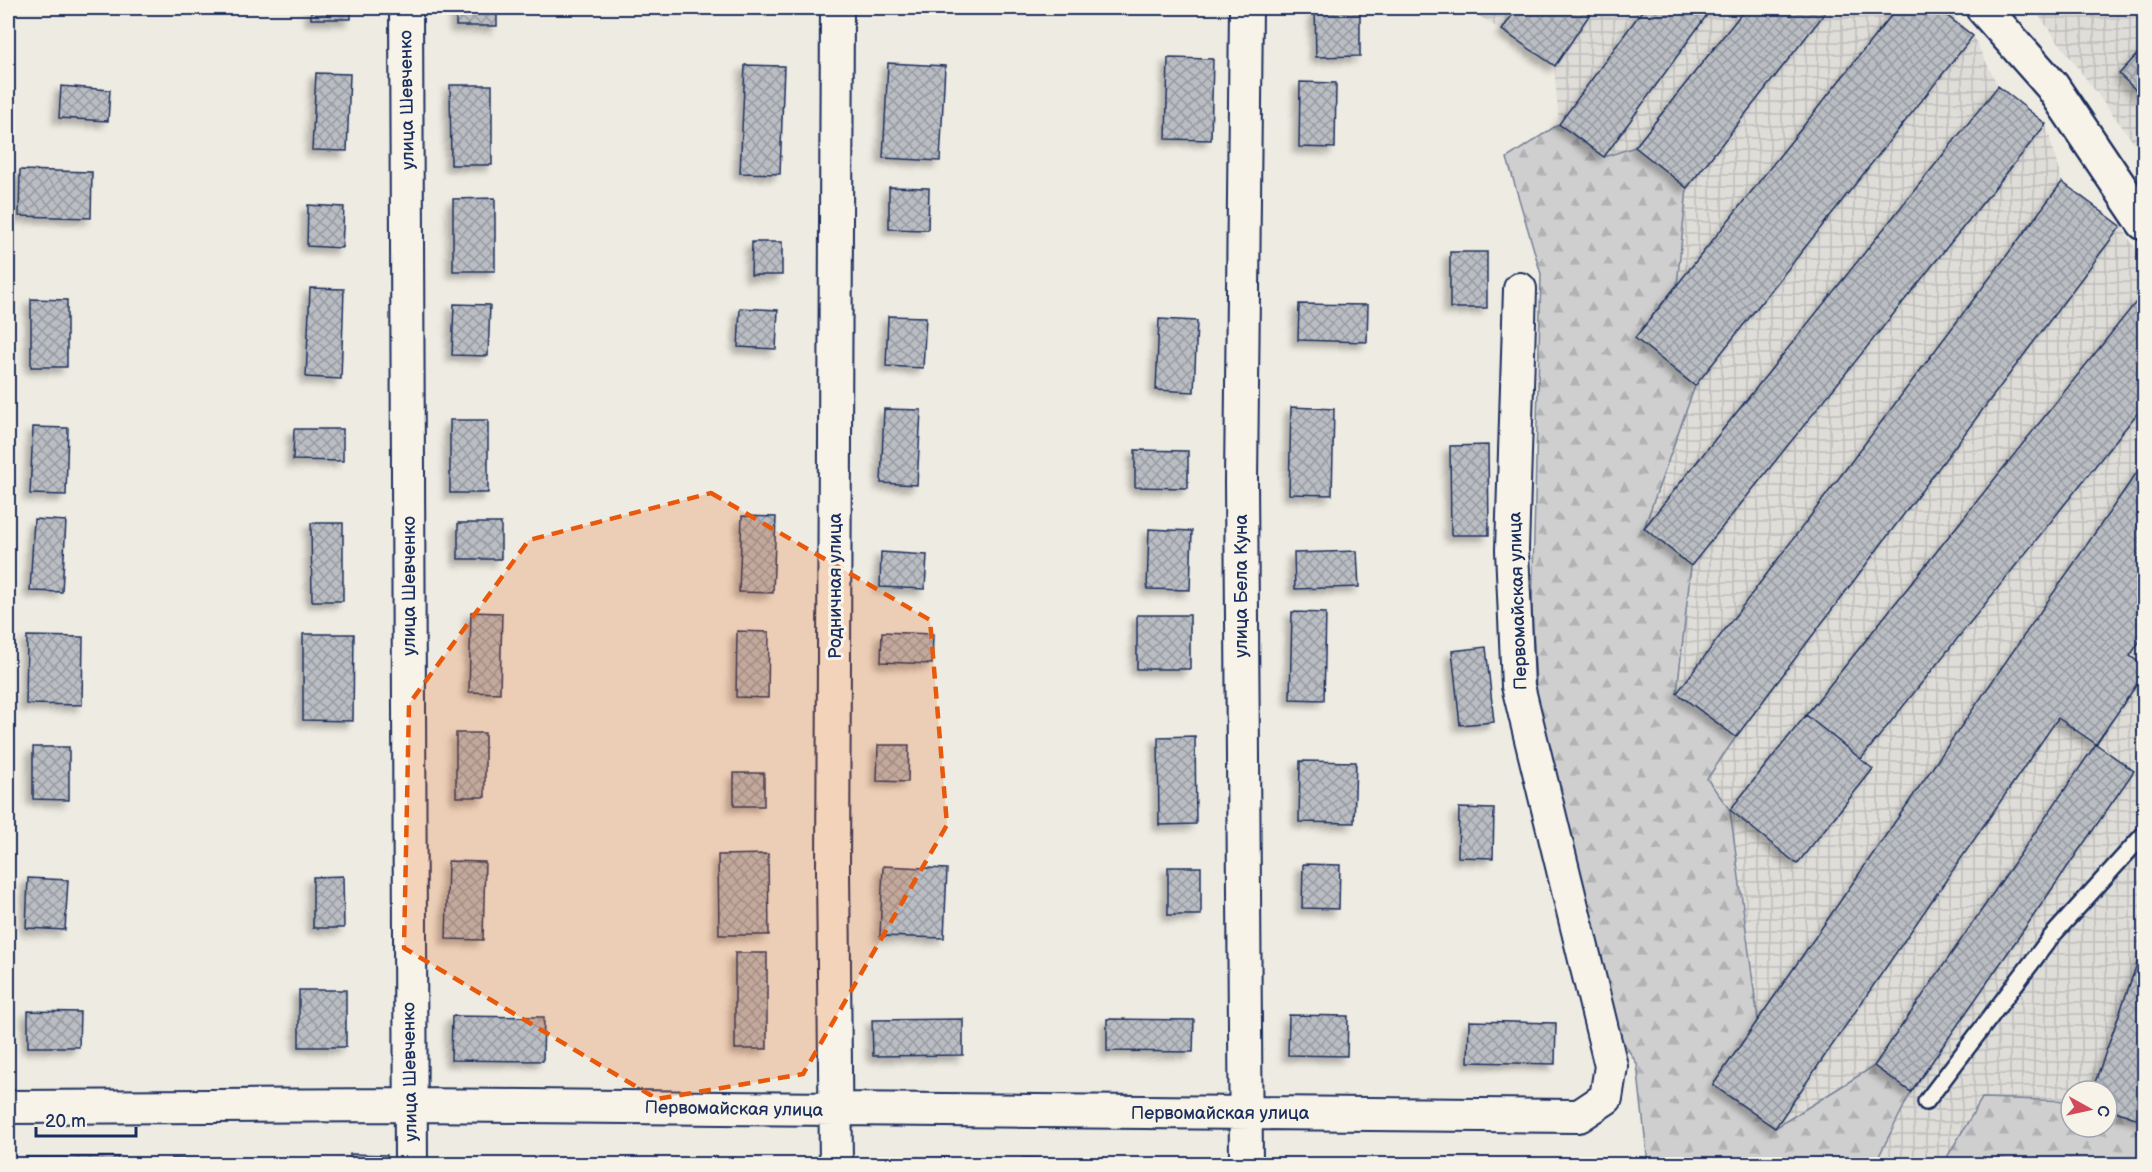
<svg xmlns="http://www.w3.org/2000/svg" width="2152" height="1172" viewBox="0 0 2152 1172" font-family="'Balsamiq Sans',sans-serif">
	<defs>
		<pattern id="industrial-grid" width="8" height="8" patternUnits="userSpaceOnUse" patternTransform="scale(1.5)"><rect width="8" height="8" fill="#deddd8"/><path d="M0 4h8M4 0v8" fill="none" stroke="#bebebc"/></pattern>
		<pattern id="forest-firs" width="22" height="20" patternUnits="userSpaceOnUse" patternTransform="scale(1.5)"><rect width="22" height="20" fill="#cfcfcf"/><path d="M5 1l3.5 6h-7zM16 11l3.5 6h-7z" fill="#b1b2b4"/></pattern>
		<pattern id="building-cross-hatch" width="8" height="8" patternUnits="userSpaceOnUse" patternTransform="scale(1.5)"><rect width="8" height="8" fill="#babdc2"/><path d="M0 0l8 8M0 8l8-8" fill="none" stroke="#969aa1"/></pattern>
		<filter id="shadow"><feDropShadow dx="-5.5" dy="5.5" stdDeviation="3" flood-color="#0004"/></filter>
	</defs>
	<rect width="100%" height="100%" fill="#eeebe2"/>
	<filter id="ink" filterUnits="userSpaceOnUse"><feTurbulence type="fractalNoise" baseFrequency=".0167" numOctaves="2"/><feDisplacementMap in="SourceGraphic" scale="12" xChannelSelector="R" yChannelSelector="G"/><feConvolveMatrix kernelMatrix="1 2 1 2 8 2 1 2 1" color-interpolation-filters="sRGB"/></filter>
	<g filter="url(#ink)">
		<path fill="url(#industrial-grid)" d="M1483 8H1945L1973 36 1998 86 2046 124 2062 182 2121 226 2144 262V1121L2107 1108V1091H2071V1101L1982 1098 1943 1164H1875L1911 1092 1775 1128 1713 1085 1758 1020 1730 810 1707 779 1677 693 1691 566 1644 528 1695 386 1635 338 1604 157 1559 124 1554 66 1478 15Z
			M2033 8H2144V156Z"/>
		<path fill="url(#forest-firs)" stroke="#757f96" stroke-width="1.5" d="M1559 124 1604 157 1635 147 1687 188 1677 285 1635 338 1695 386 1644 528 1691 566 1677 693 1736 737 1707 779 1730 810 1758 1020 1713 1085 1775 1128 1874 1066 1911 1092 1875 1164H1648L1637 1064 1597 999 1539 738 1532 610 1541 274 1507 158Z
			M1982 1098 2071 1101V1127H2107V1108L2144 1121V1164H1943Z"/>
		<path fill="url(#building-cross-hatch)" stroke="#1b2f5e" stroke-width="1.5" filter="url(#shadow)" d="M311 8H351V19H311Z
			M456 8H497V26H456Z
			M1315 8H1360V56L1316 57Z
			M1517 8H1594L1555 66 1502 30Z
			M1644 8H1712L1604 157 1559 124Z
			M1746 8H1829L1687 188 1635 147Z
			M1897 8H1937L1973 36 1695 386 1635 338Z
			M2144 47V98L2119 74Z
			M1168 58 1213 59 1211 140 1166 139Z
			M888 63 945 66 940 161 883 158Z
			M745 65 784 66 780 174 740 173Z
			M316 73 350 74 347 151 312 150Z
			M1300 82 1336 83 1335 148 1299 147Z
			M450 85H492V165H451Z
			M61 86 110 90 108 121 59 118Z
			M1998 86 2046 124 1691 566 1644 528Z
			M20 170 92 172 91 218 19 216Z
			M2062 182 2121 226 1736 737 1677 693Z
			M889 187 929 188 928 230 889 229Z
			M495 198V271H453V199Z
			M308 205 344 207 342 248 307 246Z
			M752 242H782V275H751Z
			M1450 252H1487V308H1450Z
			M310 288 344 289 341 379 306 377Z
			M2140 297 2144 301V405L1861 759 1806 715Z
			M31 299 67 300V367H31Z
			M454 304 490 305 488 356 452 355Z
			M1299 304 1368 305 1367 342 1298 340Z
			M740 308 778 310 776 349 738 347Z
			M888 316 926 317 923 368 886 366Z
			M1159 319 1197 321 1194 392 1156 390Z
			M1291 407 1334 409 1332 495 1289 494Z
			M884 409 921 410 917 485 881 483Z
			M450 420H488V493H450Z
			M33 427 68 428 66 495 30 494Z
			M294 429H343V461L293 460Z
			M1488 445 1489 535H1451L1450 446Z
			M1135 450 1188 451V488L1135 487Z
			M2144 462V634L2130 656 2144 666V674L2096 744 2058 718 1775 1128 1713 1085Z
			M742 516 776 517 773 593 739 592Z
			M34 519 66 521 62 592 30 591Z
			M311 523H343V601H312Z
			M458 523H501V559H458Z
			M1149 529 1192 531 1190 590 1147 589Z
			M1357 551 1359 587 1295 589 1294 553Z
			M881 552 927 555 925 589 880 587Z
			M471 612 502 613 500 693 469 692Z
			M1292 612 1326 613 1324 700 1290 699Z
			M1137 615H1190V669H1137Z
			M737 631 769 632 768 698 736 697Z
			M882 632 933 634 932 664 881 662Z
			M303 634H354L353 721 303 720Z
			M27 636 83 637 82 705 26 704Z
			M1486 647 1494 722 1460 725 1452 651Z
			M1806 715 1873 769 1797 864 1730 810Z
			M456 733H485V797H456Z
			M1195 736 1196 824 1159 825 1158 737Z
			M2096 744 2134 771 1911 1092 1874 1066Z
			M878 745H909L908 782 877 781Z
			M33 747H69V800L33 799Z
			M1300 761 1356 762 1354 823 1299 822Z
			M734 773H764V806H734Z
			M1459 808 1494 809 1493 858 1458 857Z
			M768 854 769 935H719L718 855Z
			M448 861 485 862 483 940 446 939Z
			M1303 864 1340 865 1339 909 1302 908Z
			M883 866 947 869 944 938 880 936Z
			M1168 867H1201V915H1168Z
			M343 876 344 928H313V877Z
			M28 878 68 880 65 930 26 928Z
			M2144 944V1121L2107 1108V1091H2092Z
			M735 953H767V1049H735Z
			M299 990H346V1047H299Z
			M28 1011 80 1012 79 1047H28Z
			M1289 1015 1348 1016 1347 1056 1288 1055Z
			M452 1016 544 1017 543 1061 451 1060Z
			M963 1019V1055L873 1056 872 1020Z
			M1107 1019 1194 1020 1193 1052 1107 1051Z
			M1469 1021 1556 1023 1555 1064 1468 1062Z
			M350 1154 387 1155 386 1164H350Z
			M26 1157H118V1164H26Z
			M876 1157 950 1158V1164H876Z
			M171 1158 221 1160V1164H171Z
			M1023 1158 1087 1160V1164H1023Z
			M1178 1162H1214V1164H1178Z"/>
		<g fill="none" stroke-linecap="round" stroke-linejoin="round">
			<g stroke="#1b2f5e" stroke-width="20">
				<path id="service" d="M1926 1102 2051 937 2144 834"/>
			</g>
			<g stroke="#1b2f5e" stroke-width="36">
				<path id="minor" d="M406 8 411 1164
					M8 1107 409 1105 1579 1116 1606 1098 1611 1066 1518 686 1512 550 1520 289
					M836 1164 833 871 837 8
					M1246 1164 1241 482 1246 8"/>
			</g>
			<g stroke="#1b2f5e" stroke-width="38">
				<path id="tertiary" d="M1983 8 2052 86 2144 223"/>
			</g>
			<use href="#service" stroke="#f7f3e8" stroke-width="15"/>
			<use href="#minor" stroke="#f7f3e8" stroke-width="32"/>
			<use href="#tertiary" stroke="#f7f3e8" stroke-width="33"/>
		</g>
	</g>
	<path fill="#e8590c" fill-opacity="0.2" stroke="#e8590c" stroke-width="4.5" stroke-dasharray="12 8" stroke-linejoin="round" d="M711 493 930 620 947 825 803 1074 657 1099 404 948 409 704 529 540Z"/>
	<g text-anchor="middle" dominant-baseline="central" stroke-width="6" stroke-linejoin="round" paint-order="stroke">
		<g font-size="18" fill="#1b2f5e" stroke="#f7f3e8">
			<text transform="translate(407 100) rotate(-91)">улица Шевченко</text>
			<text transform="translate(409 586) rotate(-90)">улица Шевченко</text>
			<text transform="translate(835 586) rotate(-90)">Родничная улица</text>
			<text transform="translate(1241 586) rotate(-90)">улица Бела Куна</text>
			<text transform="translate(1518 601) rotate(-92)">Первомайская улица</text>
			<text transform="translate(410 1072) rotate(-91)">улица Шевченко</text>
			<text transform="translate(734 1109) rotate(1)">Первомайская улица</text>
			<text x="1220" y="1113">Первомайская улица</text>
		</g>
	</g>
	<rect width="2152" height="1172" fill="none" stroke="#f7f3e8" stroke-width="30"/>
	<rect x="15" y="15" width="2122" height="1142" fill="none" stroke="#1b2f5e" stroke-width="2" filter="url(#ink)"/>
	<g transform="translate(2089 1109) rotate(98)"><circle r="28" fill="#f7f3e8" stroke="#9fa5b1" stroke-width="1.5"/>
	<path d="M0-4.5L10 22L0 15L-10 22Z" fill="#d1495b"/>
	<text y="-9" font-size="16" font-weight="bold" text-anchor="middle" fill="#1b2f5e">С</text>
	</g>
	<path d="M36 1127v9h100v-9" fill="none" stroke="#1b2f5e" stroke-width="3"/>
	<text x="45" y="1127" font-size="18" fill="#1b2f5e" stroke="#f7f3e8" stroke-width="4.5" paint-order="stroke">20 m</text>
</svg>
